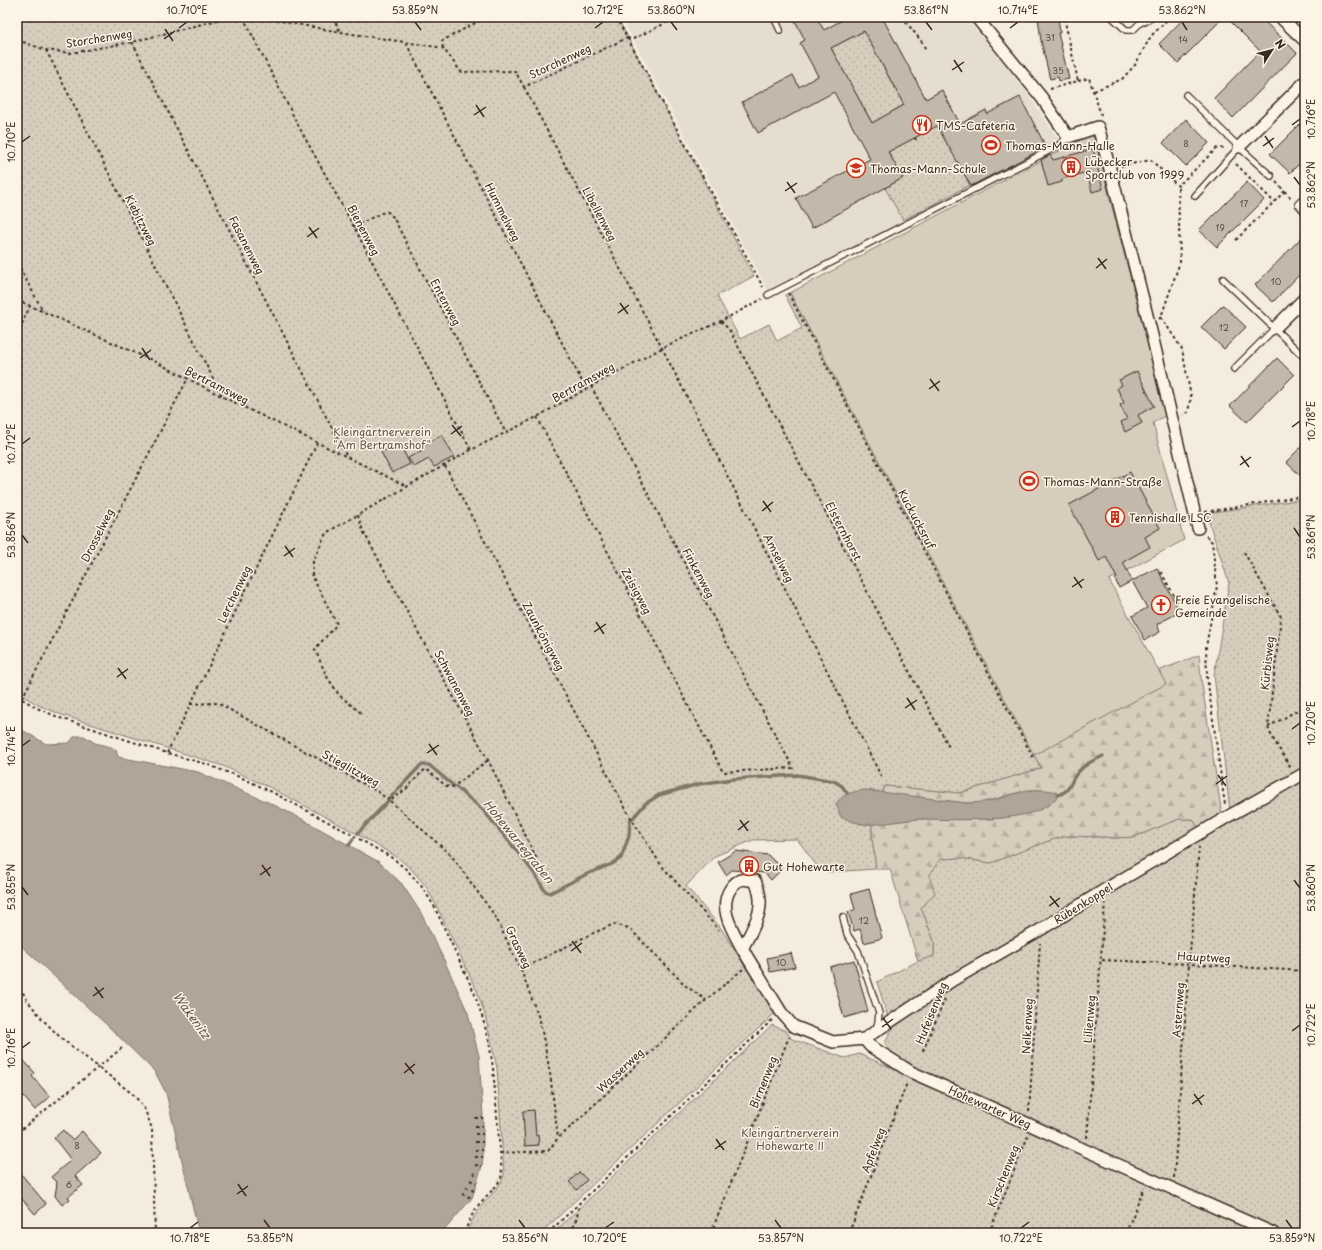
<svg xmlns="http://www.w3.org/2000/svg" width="1322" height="1250" viewBox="0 0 1322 1250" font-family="'Playpen Sans',sans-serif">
	<defs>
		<pattern id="green-dots" width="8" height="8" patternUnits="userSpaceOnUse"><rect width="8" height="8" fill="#d6cdbd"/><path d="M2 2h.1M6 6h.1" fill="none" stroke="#b9b0a2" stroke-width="1.8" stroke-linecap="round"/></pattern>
		<pattern id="forest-firs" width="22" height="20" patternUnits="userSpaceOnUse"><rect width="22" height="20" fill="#d6cdbd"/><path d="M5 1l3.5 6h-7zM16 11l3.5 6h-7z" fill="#b9b0a2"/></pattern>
	</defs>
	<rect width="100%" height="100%" fill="#f4eddd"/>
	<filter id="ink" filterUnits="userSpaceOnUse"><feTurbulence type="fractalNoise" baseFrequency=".025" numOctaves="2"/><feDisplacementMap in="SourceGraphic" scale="8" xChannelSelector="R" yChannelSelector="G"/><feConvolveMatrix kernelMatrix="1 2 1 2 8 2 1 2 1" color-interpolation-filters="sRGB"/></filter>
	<g filter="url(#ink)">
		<path fill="#e5ddce" d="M621 17H965L1021 83 1059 141 1047 149 768 290Z"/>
		<path fill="url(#green-dots)" stroke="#887c6e" d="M17 17H617L754 276 717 296 740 339 769 324 777 341 802 328 785 295 790 293 1041 768 960 793 885 786 882 793 865 790 859 824H872V836L876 869 829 872 817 866 797 839 753 840 715 856 686 886 720 927 775 1013 541 1233H466C471 1222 476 1212 484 1203 492 1193 500 1187 504 1175L497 1068 485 1015 477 991 436 905 425 885 411 869 397 857 350 830 271 788 223 766 62 715 38 705 17 692Z
			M864 31 904 105 872 123 831 48Z
			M938 125 970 185 903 220 885 188 903 178 888 152Z
			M1305 499V767L1230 811 1214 675 1229 583 1206 513Z
			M1305 779V1233H1286L897 1060 885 1043 893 1026 950 987 1040 937 1105 896Z
			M1179 819H1193L1199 829 888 1017 877 982 918 961 934 956V941L921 908 927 902 929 876 940 859 960 858 991 863 1051 840 1066 836 1105 837 1113 838 1134 837Z
			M772 1025 786 1031 792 1039 845 1058 859 1054 977 1104 1264 1233H553Z"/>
		<path fill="url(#forest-firs)" stroke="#887c6e" d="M1199 655 1201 678 1222 815 1199 829 1193 819H1179L1134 837 1113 838 1105 837 1066 836 1051 840 991 863 960 858 940 859 929 876 935 893 921 908 934 941V956L918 961 890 869H876L872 836V824C888 823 903 820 918 819 961 818 1009 825 1048 805L1045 790H1027L981 803H966L882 793 885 786 960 793 1041 768 1034 755 1165 684 1158 671Z"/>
		<path fill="#d6cdbd" stroke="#887c6e" d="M1090 135 1094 137 1166 415 1153 423 1184 540 1109 580 1166 684 1034 755 790 293Z"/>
		<path fill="#b0a596" stroke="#817466" d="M17 727 46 744 69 743 75 736H84L95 743 111 747 116 750 118 757 198 772 270 803 302 819 379 862 402 884 421 913 445 962 468 1013 479 1056 483 1116V1157L482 1166 472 1198 442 1233H199L166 1093 155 1072 109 1027 17 942Z
			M865 790 966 803C977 803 987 802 998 799 1017 793 1035 786 1056 792L1058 795C1043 826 949 819 919 819 901 820 874 827 858 823 852 822 847 819 841 817L836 804C843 793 853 792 865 790Z"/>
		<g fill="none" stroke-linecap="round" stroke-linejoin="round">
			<path stroke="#817466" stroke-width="3.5" d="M456 787 482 809 512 845 534 873 545 891 550 893 587 874 612 864 621 858 629 836 630 821 631 820
				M1058 795C1073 790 1069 781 1078 772 1085 764 1094 760 1103 756
				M390 798 421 765H429L454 786
				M633 818 645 804 659 795 699 784 733 779 797 775 834 781 842 786 847 793
				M358 833 387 802
				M349 845 353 839"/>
		</g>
		<path fill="#c3b9aa" stroke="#3b2a1e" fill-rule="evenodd" d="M793 17H816L824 30 848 17H882L926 99 942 90 960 124 986 110 987 114 1020 97 1046 147 971 186 937 126 888 152 903 178 812 228 796 198 870 159 834 92 758 133 742 102 793 75 799 87 818 76 800 43 805 40ZM864 31 904 105 872 123 831 48Z
			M1038 17H1058L1060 33H1058L1069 79 1059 81 1058 77 1050 79 1041 41Z
			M1185 17H1224L1178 63 1159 44Z
			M1226 17H1260L1297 53 1233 118 1214 98 1260 51Z
			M1186 119 1209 143 1186 166 1163 143Z
			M1305 119V158L1290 173 1270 154Z
			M1093 149 1103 189 1092 192 1087 172 1062 179V182L1048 186 1041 160 1050 155 1053 160Z
			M1247 182 1264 200 1217 247 1199 230Z
			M1305 234V269L1273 302 1255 285Z
			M1223 305 1246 327 1224 349 1201 327Z
			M1277 358 1294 375 1247 422 1230 406Z
			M1137 371 1154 406 1138 415 1142 423 1125 432 1121 422 1127 419 1120 405 1124 403 1117 388 1122 385 1119 380Z
			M442 435 454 457 434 467 429 459 414 467 408 458 424 449 422 446Z
			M399 443 410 464 392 473 381 452Z
			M1305 443V480L1286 462Z
			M1130 472 1160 528 1145 537 1150 547 1123 562 1132 581 1119 588 1115 579 1117 578 1106 557 1099 561 1069 505Z
			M1157 568 1180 612 1157 624 1160 632 1145 640 1132 616 1147 608 1132 581Z
			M736 851 768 855 782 869 771 880 765 873 732 870 726 875 718 862Z
			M869 889 882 938 864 943 860 929 854 931 848 912 855 910 851 894Z
			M791 953 795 967 770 972 767 958Z
			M854 960 868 1011 844 1018 830 967Z
			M17 1053 35 1073 32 1076 50 1097 35 1110 17 1089Z
			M534 1110 536 1136 538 1135 539 1145 525 1146 523 1111Z
			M63 1130 72 1140 82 1131 101 1153 75 1176 83 1185 68 1197 70 1199 62 1205 55 1196 57 1183 51 1177 71 1160 54 1138Z
			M17 1169 46 1204 35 1214 17 1193Z
			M579 1172 587 1180 577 1190 569 1182Z"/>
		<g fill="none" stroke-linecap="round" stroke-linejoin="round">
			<g stroke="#3b2a1e" stroke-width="8">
				<path id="lane" d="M774 17 780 30
					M1112 17 1126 30H1133L1144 19
					M1186 95 1239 147 1271 176
					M1195 196 1239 147
					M1305 197 1298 204 1305 212
					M1223 279 1305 358
					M768 295 1058 146 1068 137
					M1234 369 1275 328
					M843 917 847 934 858 951 879 1013 878 1022 876 1029"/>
			</g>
			<g stroke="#3b2a1e" stroke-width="14">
				<path id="street" d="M976 17 1042 98 1068 137 1098 127 1110 169 1150 327 1198 528
					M1280 17 1305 41
					M1144 19 1147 17
					M1239 147 1305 82
					M1275 328 1305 298
					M743 950C733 931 717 908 731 888 739 877 744 879 755 881 767 906 756 923 744 945L743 950 781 1012 793 1026 833 1042 864 1039 953 980 1040 930 1106 889 1227 817 1305 773
					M864 1039 870 1046 911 1072 1026 1123 1087 1151 1273 1233"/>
			</g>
			<path stroke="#3b2a1e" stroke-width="2" stroke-dasharray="3 3" stroke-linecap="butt" d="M243 17 298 125 354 227 471 450
				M258 17 340 32 443 48 461 72 515 71 524 87 627 38
				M333 17 340 32
				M616 17 763 287
				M902 17 922 42 926 50
				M627 38 633 39 678 17
				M17 40 46 50 71 53 132 42 229 17
				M132 42 347 457
				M406 43 586 389
				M443 48 442 41 486 17
				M46 50 222 396
				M1078 81 1089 78 1101 115
				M524 87 662 348 881 776
				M1050 89 1078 81 1064 17
				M1094 91 1122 79 1135 65 1151 36 1170 17
				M915 138 916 140
				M1236 164 1274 202
				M1121 166 1151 160 1178 186 1217 148H1226
				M1276 182 1291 198
				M354 227 381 213 388 212 393 217 506 433
				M1236 240 1285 191
				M17 263 43 311
				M788 293 1034 759
				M17 300 156 362 223 397 347 457 408 487
				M1161 317 1182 349 1191 397 1188 412 1183 415
				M1159 319 1161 317 1180 262 1178 186
				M721 321 730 331 950 749
				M17 335 30 306
				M537 417 723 772 793 768 591 386
				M445 466 629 815 661 865 719 930
				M1205 512 1305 496
				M358 515 363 531 488 760 537 859
				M1206 536 1212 542 1217 586 1206 647 1207 677 1225 805
				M1244 552 1281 617 1268 727 1272 737 1291 768
				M1161 572 1177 601
				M1175 602 1181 599
				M17 696 37 708 60 718 167 753 206 764 242 778 270 791 349 833 394 859 408 871 422 887 434 906 474 992 482 1016 489 1041 493 1068 502 1175C498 1186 491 1191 483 1200 474 1209 469 1221 464 1233
				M22 698 187 380
				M190 704 218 703 378 792 390 801 406 789 422 772 426 769 446 786 453 787 488 760
				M361 713 339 695 326 675 315 649 337 624 312 576 313 561 326 533 471 450 537 417 586 389 662 348 721 321 762 299
				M1268 727 1305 706
				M167 753 317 443
				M390 801 451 855 495 916 521 970 540 1021 550 1073 558 1138
				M1102 960 1189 964 1305 971
				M522 969 587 936 614 924 629 928 686 986 706 1000
				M17 982 27 1000 43 1020 61 1038 135 1096 145 1110 152 1129 155 1233
				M923 1051 945 999
				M1029 1112 1040 943
				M475 1118H483
				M475 1126H483
				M17 1133 122 1048
				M475 1134H483
				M1087 1138 1105 903
				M475 1142H483
				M475 1150H483
				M500 1153 548 1151 558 1138 563 1134 706 1000 743 969
				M475 1157H483
				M475 1165 482 1166
				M473 1173 478 1176
				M1174 1178 1189 964 1199 847
				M470 1180 476 1183
				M466 1187 474 1191
				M462 1194 472 1198
				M548 1233 773 1019
				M571 1233 577 1217 579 1205
				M711 1233 789 1037
				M849 1233 907 1083
				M989 1233 1028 1136
				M1126 1233 1144 1188
				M1303 1233 1305 1206"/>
			<use href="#lane" stroke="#fcf5e5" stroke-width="5.5"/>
			<use href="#street" stroke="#fcf5e5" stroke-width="11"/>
		</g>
	</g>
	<path fill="none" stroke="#3b2a1e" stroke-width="1.5" d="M415 22 421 30M671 22 677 30M926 22 932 30M1182 22 1187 30M179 28 187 22M595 28 603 22M1010 28 1018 22M165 29 173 41M164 39 175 31M954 60 962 72M952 70 964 62M476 105 484 117M474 115 486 107M1292 125 1300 119M1265 136 1273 148M22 142 30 136M1263 146 1274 138M1294 177 1300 185M787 182 795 193M785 191 797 183M309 227 317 238M307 237 319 228M1098 258 1106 269M1096 268 1107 259M620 303 628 314M618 313 629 305M142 348 150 360M140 358 151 350M930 379 939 391M929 389 940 381M452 425 461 436M1292 427 1300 421M451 434 462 426M22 444 30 438M1241 456 1249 467M1240 465 1251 457M763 501 771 512M762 511 773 502M1294 528 1300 537M22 535 28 543M285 546 293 557M284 556 295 548M1074 577 1082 588M1072 587 1084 579M596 622 604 634M594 632 606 624M118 668 126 679M117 677 128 669M907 698 915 710M905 708 917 700M1292 729 1300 723M429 744 437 755M22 746 30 740M427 753 439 745M1218 775 1226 786M1216 784 1227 776M740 820 748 831M738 830 749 821M262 865 270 876M260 875 271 867M1294 880 1300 888M22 887 28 895M1050 896 1059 907M1049 906 1060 898M572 941 581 953M571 951 582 943M95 987 103 998M93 996 104 988M883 1018 891 1029M882 1027 893 1019M1292 1031 1300 1025M22 1048 30 1042M405 1063 414 1074M404 1073 415 1064M1194 1094 1202 1105M1192 1104 1204 1095M716 1139 724 1150M715 1149 726 1141M238 1184 246 1196M237 1194 248 1186M264 1220 270 1228M519 1220 525 1228M775 1220 781 1228M1286 1220 1292 1228M190 1228 198 1222M605 1228 614 1222M1021 1228 1029 1222"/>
	<defs>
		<g id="restaurant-ring" transform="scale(1)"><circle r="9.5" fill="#fcf5e5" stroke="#c8321e" stroke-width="1.5"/><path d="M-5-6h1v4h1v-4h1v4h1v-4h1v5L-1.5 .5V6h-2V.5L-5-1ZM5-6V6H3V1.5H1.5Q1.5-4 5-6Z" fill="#c8321e"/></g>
		<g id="stadium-ring" transform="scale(1)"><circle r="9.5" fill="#fcf5e5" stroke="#c8321e" stroke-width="1.5"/><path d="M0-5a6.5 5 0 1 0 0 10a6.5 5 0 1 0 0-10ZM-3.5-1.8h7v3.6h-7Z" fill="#c8321e"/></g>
		<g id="building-ring" transform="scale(1)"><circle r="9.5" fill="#fcf5e5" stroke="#c8321e" stroke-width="1.5"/><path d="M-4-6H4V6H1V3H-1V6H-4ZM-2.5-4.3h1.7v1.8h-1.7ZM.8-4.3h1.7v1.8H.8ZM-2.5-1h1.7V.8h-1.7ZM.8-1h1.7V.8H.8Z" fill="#c8321e"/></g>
		<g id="school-ring" transform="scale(1)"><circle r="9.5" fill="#fcf5e5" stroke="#c8321e" stroke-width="1.5"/><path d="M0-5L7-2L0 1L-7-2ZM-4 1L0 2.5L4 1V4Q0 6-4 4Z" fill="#c8321e"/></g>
		<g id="church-ring" transform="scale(1)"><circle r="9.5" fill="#fcf5e5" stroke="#c8321e" stroke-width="1.5"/><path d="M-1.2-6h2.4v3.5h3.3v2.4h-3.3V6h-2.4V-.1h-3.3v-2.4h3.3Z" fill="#c8321e"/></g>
	</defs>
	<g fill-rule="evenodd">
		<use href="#restaurant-ring" x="922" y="125"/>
		<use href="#stadium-ring" x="991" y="145"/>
		<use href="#building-ring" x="1071" y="167"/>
		<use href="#school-ring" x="856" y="168"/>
		<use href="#stadium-ring" x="1029" y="481"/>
		<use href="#building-ring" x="1115" y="517"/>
		<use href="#church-ring" x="1161" y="605"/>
		<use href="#building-ring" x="749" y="866"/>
	</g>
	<g text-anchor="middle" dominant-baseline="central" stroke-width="3" stroke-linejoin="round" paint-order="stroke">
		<g font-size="9" fill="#5d4e41">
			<text x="1050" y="37">31</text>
			<text x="1183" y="39">14</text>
			<text x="1058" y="70">35</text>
			<text x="1186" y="143">8</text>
			<text x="1244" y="203">17</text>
			<text x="1220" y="227">19</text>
			<text x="1276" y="281">10</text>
			<text x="1224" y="327">12</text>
			<text x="864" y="920">12</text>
			<text x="781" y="962">10</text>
			<text x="77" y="1145">8</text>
			<text x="69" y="1184">6</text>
		</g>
		<g font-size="11" fill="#3b2a1e" stroke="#fcf5e5">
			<text transform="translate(99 38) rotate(-9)">Storchenweg</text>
			<text transform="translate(560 61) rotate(-25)">Storchenweg</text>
			<text transform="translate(503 212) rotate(63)">Hummelweg</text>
			<text transform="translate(600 214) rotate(62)">Libellenweg</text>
			<text transform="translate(141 220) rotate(63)">Kiebitzweg</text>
			<text transform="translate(364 230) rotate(62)">Bienenweg</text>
			<text transform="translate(247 245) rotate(63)">Fasanenweg</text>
			<text transform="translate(446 302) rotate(62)">Entenweg</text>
			<text transform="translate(583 382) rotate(-29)">Bertramsweg</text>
			<text transform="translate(217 385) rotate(27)">Bertramsweg</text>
			<text transform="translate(917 519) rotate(62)">Kuckucksruf</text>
			<text transform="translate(844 531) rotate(62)">Elsternhorst</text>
			<text transform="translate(97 535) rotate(-63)">Drosselweg</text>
			<text transform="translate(779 558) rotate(63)">Amselweg</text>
			<text transform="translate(699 573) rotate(62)">Finkenweg</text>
			<text transform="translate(637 591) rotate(62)">Zeisigweg</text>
			<text transform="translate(234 594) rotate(-64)">Lerchenweg</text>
			<text transform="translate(544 636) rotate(62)">Zaunkönigweg</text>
			<text transform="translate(1267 663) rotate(-84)">Kürbisweg</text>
			<text transform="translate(455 683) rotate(62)">Schwanenweg</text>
			<text transform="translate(351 768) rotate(29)">Stieglitzweg</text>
			<text transform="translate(1083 903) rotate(-32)">Rübenkoppel</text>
			<text transform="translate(519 947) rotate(65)">Grasweg</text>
			<text transform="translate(1204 957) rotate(3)">Hauptweg</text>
			<text transform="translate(1178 1010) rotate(-86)">Asternweg</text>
			<text transform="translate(931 1013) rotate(-68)">Hufeisenweg</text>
			<text transform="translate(1089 1019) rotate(-85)">Lilienweg</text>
			<text transform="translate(1027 1026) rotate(-87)">Nelkenweg</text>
			<text transform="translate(620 1070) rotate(-43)">Wasserweg</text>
			<text transform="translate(763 1082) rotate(-68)">Birnenweg</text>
			<text transform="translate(990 1107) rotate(24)">Hohewarter Weg</text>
			<text transform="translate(873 1150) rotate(-69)">Apfelweg</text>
			<text transform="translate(1003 1176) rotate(-68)">Kirschenweg</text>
		</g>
		<g font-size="11" fill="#3b2a1e" stroke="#fcf5e5" text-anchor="start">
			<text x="936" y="125">TMS-Cafeteria</text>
			<text x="1005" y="145">Thomas-Mann-Halle</text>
			<text x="1085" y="161">Lübecker<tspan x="1085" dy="13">Sportclub von 1999</tspan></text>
			<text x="870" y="168">Thomas-Mann-Schule</text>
			<text x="1043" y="481">Thomas-Mann-Straße</text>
			<text x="1129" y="517">Tennishalle LSC</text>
			<text x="1175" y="599">Freie Evangelische<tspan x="1175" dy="13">Gemeinde</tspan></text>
			<text x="763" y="866">Gut Hohewarte</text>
		</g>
		<g font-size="11" fill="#625346" stroke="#fcf5e5">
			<text x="382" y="431">Kleingärtnerverein<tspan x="382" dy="13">"Am Bertramshof"</tspan></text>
			<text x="790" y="1132">Kleingärtnerverein<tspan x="790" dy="13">Hohewarte II</tspan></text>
		</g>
		<g font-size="12" font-style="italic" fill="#645548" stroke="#fcf5e5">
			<text transform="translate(519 841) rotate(51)">Hohewartegraben</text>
			<text transform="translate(192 1015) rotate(54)">Wakenitz</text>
		</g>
	</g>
	<rect width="1322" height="1250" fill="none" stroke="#fcf5e5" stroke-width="44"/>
	<g transform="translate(1272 50) rotate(54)" stroke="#fcf5e5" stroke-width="3" paint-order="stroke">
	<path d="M0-3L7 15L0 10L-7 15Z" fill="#3b2a1e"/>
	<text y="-6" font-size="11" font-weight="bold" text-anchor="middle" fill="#3b2a1e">N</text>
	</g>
	<rect x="22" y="22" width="1278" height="1206" fill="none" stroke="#3b2a1e" stroke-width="1.5"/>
	<g font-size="10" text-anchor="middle" fill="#3b2a1e">
		<text x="187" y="14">10.710°E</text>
		<text x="415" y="14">53.859°N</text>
		<text x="603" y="14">10.712°E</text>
		<text x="671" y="14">53.860°N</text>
		<text x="926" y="14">53.861°N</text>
		<text x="1018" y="14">10.714°E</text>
		<text x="1182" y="14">53.862°N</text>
		<text transform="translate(1311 119) rotate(-90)" y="4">10.716°E</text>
		<text transform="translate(11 142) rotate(-90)" y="4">10.710°E</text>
		<text transform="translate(1311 185) rotate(-90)" y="4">53.862°N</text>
		<text transform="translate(1311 421) rotate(-90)" y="4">10.718°E</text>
		<text transform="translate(11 444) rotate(-90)" y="4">10.712°E</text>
		<text transform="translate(11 535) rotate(-90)" y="4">53.856°N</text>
		<text transform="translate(1311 537) rotate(-90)" y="4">53.861°N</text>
		<text transform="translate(1311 723) rotate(-90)" y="4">10.720°E</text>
		<text transform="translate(11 746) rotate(-90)" y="4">10.714°E</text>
		<text transform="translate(11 887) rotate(-90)" y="4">53.855°N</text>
		<text transform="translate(1311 888) rotate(-90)" y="4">53.860°N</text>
		<text transform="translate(1311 1025) rotate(-90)" y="4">10.722°E</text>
		<text transform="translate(11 1048) rotate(-90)" y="4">10.716°E</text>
		<text x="190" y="1242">10.718°E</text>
		<text x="270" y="1242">53.855°N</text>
		<text x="525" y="1242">53.856°N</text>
		<text x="605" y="1242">10.720°E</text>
		<text x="781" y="1242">53.857°N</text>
		<text x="1021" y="1242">10.722°E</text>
		<text x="1292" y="1242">53.859°N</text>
	</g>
</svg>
